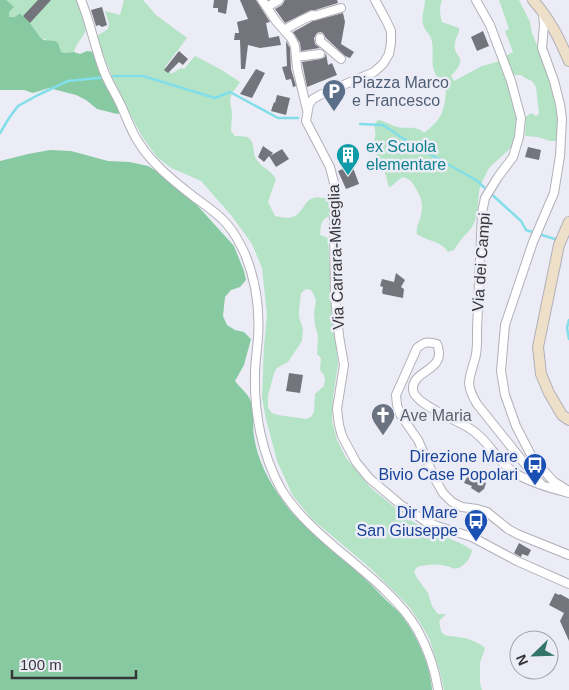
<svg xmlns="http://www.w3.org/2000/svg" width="569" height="690" viewBox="0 0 569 690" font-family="Arial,sans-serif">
	<rect width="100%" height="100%" fill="#ececf6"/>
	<path fill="#b4e3c6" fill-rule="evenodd" d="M6 0H77L86 29C84 38 76 42 74 52L64 53 61 52 49 41 40 37 30 23 20 13 15 18 9 17Z
		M124 0H143L156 15 187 38 165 67 171 74 181 68 184 69 195 56 220 69 240 82 231 95 230 101 232 113 231 131 235 136C238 136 244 136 247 137 256 142 252 152 256 159 261 167 271 170 276 179L268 202 275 216C280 217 287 219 292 217 301 215 303 205 309 200 315 196 324 198 330 199V216C320 219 321 226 320 235L328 238 332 301 338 364 333 397 332 421 337 440 346 458 371 488 393 506 415 523 464 545 472 550C471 557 465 566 458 568 453 570 450 566 446 566 436 563 426 565 417 567L414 572 417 578 428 593 432 606 438 614H446L439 621C440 624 440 629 442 633 446 637 453 636 458 637 467 638 479 642 485 648L480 663V683L482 690H444L440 672 429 638 421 624 411 609 397 594 369 567 312 519 293 496 277 461 266 419 262 398 264 346 267 315 262 268 252 244 231 215 201 181 183 173 171 168 158 158 143 138 121 98 98 42 97 36 108 29 109 24 105 11 120 15ZM306 289 311 290 314 295 316 301 314 313 315 325 318 336 317 354 321 358 320 370 324 375 325 380 324 386 315 394 314 412 311 417 306 419 278 415 272 413 268 408V396L274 373 277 368 288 362 302 341 303 329 299 317V310L301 293Z
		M425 0H442C439 7 440 15 442 22L459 28C460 34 456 36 455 43 452 59 471 55 451 76L454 81 482 66 500 61C507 82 524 122 513 143 507 156 491 161 486 174 483 180 480 186 479 192 478 202 478 214 474 223 472 228 469 231 465 235 461 239 457 245 454 250L448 252C440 240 428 242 417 234 416 228 418 225 420 219 424 205 422 199 415 187 412 181 409 179 403 177 397 180 394 185 389 188L385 172 369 144C377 141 376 132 374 125L378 120C385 121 391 125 397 127 407 129 417 125 424 133 428 130 432 126 436 122 446 112 446 93 446 80H440C427 66 436 53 431 38 429 33 424 30 423 24 421 16 425 8 425 0Z
		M499 0H519L530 22 532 33 551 81 558 113 559 135 556 141H550L538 137 525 136 526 117 531 113 536 116 539 114 536 87 532 81 527 79 521 75H513L506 56 513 52 505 31 509 29Z"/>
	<path fill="#87caa2" d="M0 0H6L14 7 9 12V17H15L20 13 30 23 40 37 44 40 55 41 58 43 61 52 64 53 74 52 80 54 87 51 94 52 121 112 117 114 97 109 86 100 76 95 49 88 33 93 24 90H0Z
		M50 150 71 151 108 161 130 162 148 166 163 175 186 193 234 246 244 271 246 280 240 287 231 290 225 297 223 316 227 325 235 330 244 332 251 339 244 365 235 381C240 388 248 393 251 402 255 412 252 425 254 436 257 459 269 482 283 501 292 515 308 528 320 539 342 558 364 577 384 598 391 605 400 612 405 620 418 638 431 668 432 690H0V161L28 154Z"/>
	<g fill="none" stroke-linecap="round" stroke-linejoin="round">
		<path stroke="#82dee9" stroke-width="2.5" d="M360 124 383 125 410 143 476 180 521 221 526 230 558 240
			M0 133 9 118 18 106 38 95 68 81 117 76H143L215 98 230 92 278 118H298
			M569 320 567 328 569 339"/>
	</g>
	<path fill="#74747c" d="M38 0H51L30 23 23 16Z
		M214 0H228L226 14 218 12V8H213Z
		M240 0H256L270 22 266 23 269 38 279 36 281 45 260 48 248 45 245 69H241L240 40H234L235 33H239L237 22 248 19Z
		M285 0H337L338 3 315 10H311L285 23 275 9 282 5Z
		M102 7 107 25 102 27 99 25 96 26 91 10Z
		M343 13 345 22 341 44 354 52 350 58 345 56 326 38 323 33 320 32 317 33 314 38 315 44 320 48 301 51 300 43 293 32 313 21Z
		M483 31 489 46 477 51 471 37Z
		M286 41 290 48 291 69 296 86 293 87 291 79 286 80 282 67 287 66Z
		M179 51 188 59 183 65 179 62 168 73 164 70Z
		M326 53 328 65 332 63 337 75 307 87 302 62 321 59 325 57Z
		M256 69 265 73 252 98 240 94Z
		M277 95 290 98 286 115 271 111 274 102 275 103Z
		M263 146 273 153 270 156 282 149 289 159 276 167 269 156 264 162 258 157Z
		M528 147 541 150 539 160 525 157Z
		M352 165 359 184 346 189 338 171Z
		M396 273 405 280 401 287 404 289 403 298 383 294 382 292 383 287 380 286 382 279 394 282Z
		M289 373 303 375 300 393 286 391Z
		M468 475 486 483 484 489 479 493 471 488 472 486 464 483Z
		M519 543 531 550 528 556 522 554 521 557 514 553Z
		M555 593 559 595 560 594 569 599V641L560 621 564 613 549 605Z"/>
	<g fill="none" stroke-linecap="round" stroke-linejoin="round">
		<g stroke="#b1b0b9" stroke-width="10">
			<path id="street" d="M81 0C90 22 94 44 102 66 107 82 117 95 123 110 128 121 132 133 139 143 153 165 174 181 194 197 205 205 217 213 226 223 234 232 240 243 245 254 256 281 260 309 258 338 257 350 255 362 255 375 254 413 262 455 281 489 295 512 316 531 336 548 362 570 400 599 417 629 427 647 435 669 438 690
				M262 0 276 21 291 38 295 46 297 68 307 110
				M375 0 386 20 391 31V43L389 54 383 64 374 72 322 94 313 99 309 104 306 121 330 167 336 191 334 221 335 296 339 336 344 365 337 409 339 425 342 436 356 462 369 478 401 505 425 521 437 526 472 537 517 561 569 584
				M476 0 490 25 511 81 521 118 519 137 513 157 498 177 485 198 482 213 477 330C477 341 478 352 474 362 468 382 466 385 477 404L541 484
				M267 7 279 0
				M543 14 544 25 542 48 554 81 560 104 562 119 560 156 554 193 533 242 505 325 501 371 505 395 516 426 532 457 553 481 567 490
				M284 30 300 21 313 15 314 16 341 8
				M320 38V41L341 59
				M296 57 320 54
				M569 493C553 489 529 482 515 473 497 462 489 440 469 428 457 420 414 404 413 390 411 369 448 372 437 344 428 341 424 342 417 348L396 395 397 405 400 414 418 440 435 479 443 493 452 502 462 507 477 509 487 512 508 529 517 534 569 555"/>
		</g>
		<g stroke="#b1b0b9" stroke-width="12">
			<path id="secondary" d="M533 0C550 19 559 38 569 61
				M569 222 559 245 538 347 541 374 549 393 562 415 569 420"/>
		</g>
		<use href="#street" stroke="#fff" stroke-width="8"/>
		<use href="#secondary" stroke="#eedfc8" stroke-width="10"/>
	</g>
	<defs>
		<g id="parking-pin" transform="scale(1.25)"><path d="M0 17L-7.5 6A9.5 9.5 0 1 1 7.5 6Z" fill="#5c6f8a" stroke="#ececf6"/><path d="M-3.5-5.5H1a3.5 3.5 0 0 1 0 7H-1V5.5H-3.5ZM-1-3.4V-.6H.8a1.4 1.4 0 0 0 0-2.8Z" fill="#fff"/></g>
		<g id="building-pin" transform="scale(1.25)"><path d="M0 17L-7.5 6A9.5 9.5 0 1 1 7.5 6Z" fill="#0f9aa8" stroke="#ececf6"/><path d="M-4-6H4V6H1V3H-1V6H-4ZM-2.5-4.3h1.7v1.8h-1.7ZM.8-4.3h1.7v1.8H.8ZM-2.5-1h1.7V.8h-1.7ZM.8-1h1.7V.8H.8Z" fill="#fff"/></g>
		<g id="church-pin" transform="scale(1.25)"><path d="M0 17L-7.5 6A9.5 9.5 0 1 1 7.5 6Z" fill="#6b7280" stroke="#ececf6"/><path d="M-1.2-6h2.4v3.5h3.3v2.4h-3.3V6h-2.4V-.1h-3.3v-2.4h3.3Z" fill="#fff"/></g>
		<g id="bus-pin" transform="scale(1.25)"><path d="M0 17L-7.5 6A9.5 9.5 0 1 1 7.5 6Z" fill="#1a4fb4" stroke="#ececf6"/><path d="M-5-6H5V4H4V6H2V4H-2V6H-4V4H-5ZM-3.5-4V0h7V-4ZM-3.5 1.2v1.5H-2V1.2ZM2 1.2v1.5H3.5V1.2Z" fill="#fff"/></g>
	</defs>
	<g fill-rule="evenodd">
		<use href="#parking-pin" x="334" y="91"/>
		<use href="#building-pin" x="348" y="155"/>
		<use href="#church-pin" x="383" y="415"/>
		<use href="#bus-pin" x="535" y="465"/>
		<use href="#bus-pin" x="476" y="521"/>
	</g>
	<g text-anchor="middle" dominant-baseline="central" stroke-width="5" stroke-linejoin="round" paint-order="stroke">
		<g font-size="16" fill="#4e5e75" stroke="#ececf6" text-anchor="start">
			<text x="352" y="82">Piazza Marco<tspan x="352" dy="18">e Francesco</tspan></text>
		</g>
		<g font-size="16" fill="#0d838f" stroke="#ececf6" text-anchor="start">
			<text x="366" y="146">ex Scuola<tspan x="366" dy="18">elementare</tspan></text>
		</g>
		<g font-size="16" fill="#36363a" stroke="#ececf6">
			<text transform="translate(336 257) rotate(-92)">Via Carrara-Miseglia</text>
			<text transform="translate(481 262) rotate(-86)">Via dei Campi</text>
		</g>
		<g font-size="16" fill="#5b616d" stroke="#ececf6" text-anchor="start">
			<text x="400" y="415">Ave Maria</text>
		</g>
		<g font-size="16" fill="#164399" stroke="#ececf6" text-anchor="end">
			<text x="518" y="456">Direzione Mare<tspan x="518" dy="18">Bivio Case Popolari</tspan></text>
			<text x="458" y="512">Dir Mare<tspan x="458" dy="18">San Giuseppe</tspan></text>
		</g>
	</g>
	<g transform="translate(534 655) rotate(247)"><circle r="24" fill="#ececf6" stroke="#a3a3ab"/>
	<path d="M0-4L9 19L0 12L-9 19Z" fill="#337668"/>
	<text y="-8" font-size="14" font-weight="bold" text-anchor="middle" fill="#36363a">N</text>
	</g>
	<path d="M12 670v8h124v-8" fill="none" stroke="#36363a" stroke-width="2.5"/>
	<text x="20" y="670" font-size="15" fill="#36363a" stroke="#ececf6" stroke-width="4" paint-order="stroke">100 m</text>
</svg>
